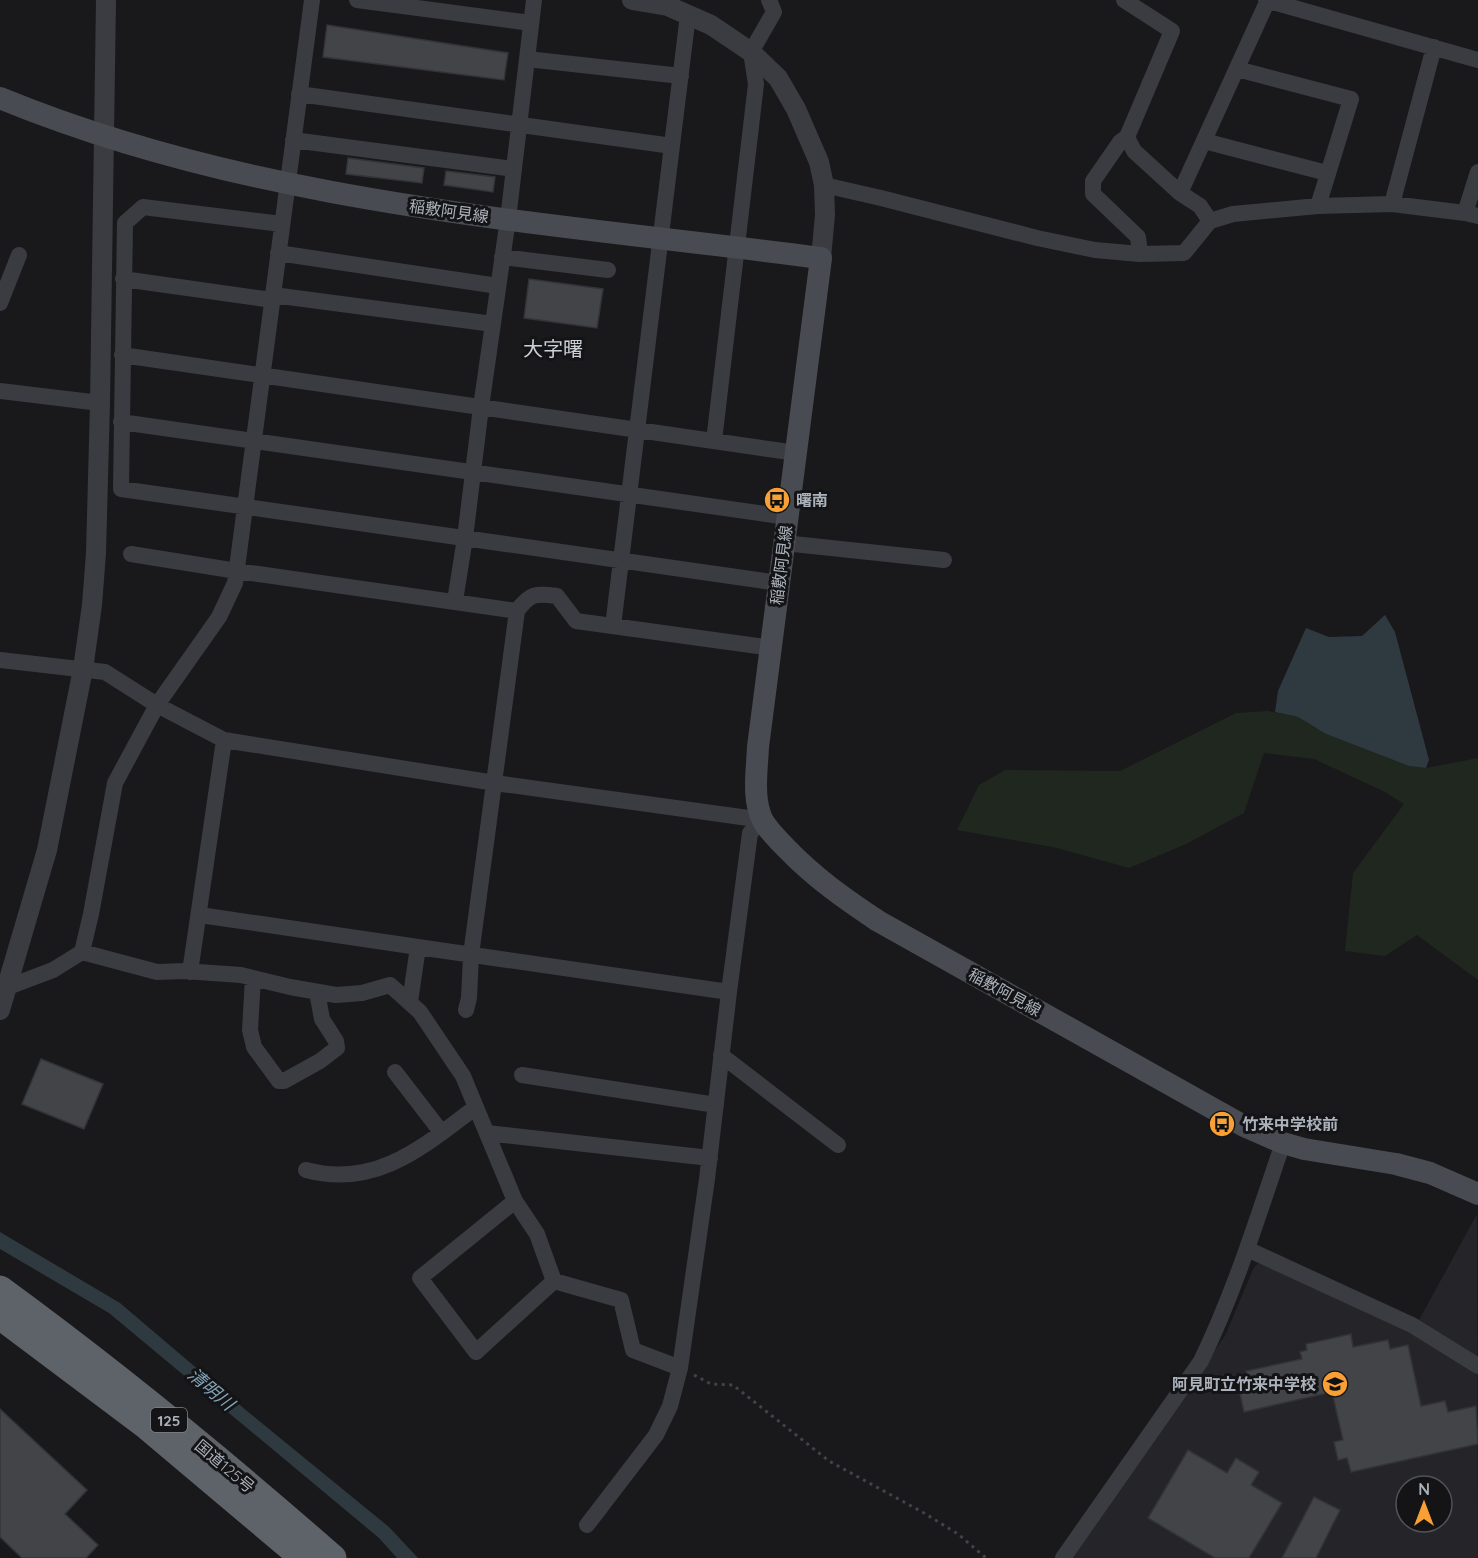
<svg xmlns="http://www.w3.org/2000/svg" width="1478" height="1558" viewBox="0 0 1478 1558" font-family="Quicksand,'Noto Sans JP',sans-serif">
	<rect width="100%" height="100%" fill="#19191b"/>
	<path fill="#252529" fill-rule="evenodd" d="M1477 1214 1478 1558H1069L1157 1431 1225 1336 1254 1267 1262 1261 1413 1331ZM1406 1486H1442V1522H1406Z"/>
	<path fill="#1f271f" d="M1268 711 1298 717 1326 734 1409 766 1426 768 1478 758V980L1417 935 1385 956 1345 951 1353 873 1404 804 1385 792 1314 759 1264 753 1244 813 1186 844 1129 868 1057 848 957 830 979 785 1005 770 1120 771 1236 713Z"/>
	<path fill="#2e3a40" d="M1385 615 1395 632 1429 760 1426 768 1409 766 1326 734 1298 717 1275 712 1278 691 1306 628 1329 637 1362 636Z
		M0 1232 120 1303 247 1411 389 1527 418 1558H397L379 1538 109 1313 0 1249Z"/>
	<path fill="#434448" stroke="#333438" stroke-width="1.5" d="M327 25 508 53 504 80 323 57Z
		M348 158 424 168 422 183 346 174Z
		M446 171 495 177 493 192 444 185Z
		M529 279 603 289 597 328 524 318Z
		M41 1059 103 1084 84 1129 22 1104Z
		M1351 1334 1353 1347 1388 1340 1390 1349 1408 1345 1421 1406 1445 1401 1448 1412 1476 1406 1478 1444 1351 1472 1347 1458 1338 1460 1334 1442 1343 1440 1332 1392 1244 1412 1239 1389 1249 1387 1246 1371 1302 1359 1300 1352 1307 1350 1306 1344Z
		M0 1409 87 1490 65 1514 98 1545 86 1558H22L0 1537Z
		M1188 1450 1227 1473 1236 1458 1259 1472 1251 1485 1282 1503 1249 1558H1215L1148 1518Z
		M1314 1497 1340 1510 1316 1558H1282Z"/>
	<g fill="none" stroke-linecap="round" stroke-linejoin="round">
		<path stroke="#404348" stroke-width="3" stroke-dasharray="3 4.5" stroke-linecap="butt" d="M694 1375 711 1384 733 1385 829 1461 924 1513 958 1534 986 1558"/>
		<path stroke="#3a3c41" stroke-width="16" d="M357 0 531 23
			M1124 0 1172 31 1127 137 1120 142 1093 181V194L1138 237 1140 254
			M1266 0 1478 60
			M527 59 681 76
			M1237 69 1351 99 1318 206
			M299 94 672 146
			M1127 137 1134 151 1180 193
			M293 140 514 169
			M1204 141 1327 173
			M824 185 881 198 1037 238 1095 250 1140 254 1184 253 1210 221 1233 214 1318 206 1392 204 1465 213 1478 216
			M1392 204 1434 47
			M1465 213 1478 172
			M1210 221 1200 206 1180 193 1268 0
			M282 224 143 207 125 223 121 489 779 583
			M278 253 498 286
			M502 257 608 270
			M123 279 272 300
			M273 295 493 324
			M0 303 19 255
			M122 355 796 453
			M0 391 100 403
			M121 422 787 517
			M714 441 756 84 751 52 774 12 769 0
			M784 543 944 560
			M131 554 237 571 517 611
			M455 601 465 538 481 407 508 219 534 0
			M613 626 688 15
			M0 660 105 672 157 705 224 740 495 783 763 820
			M200 915 418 947
			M82 952 157 972 184 971 241 975 290 987 336 995 362 993 390 985 420 1012 463 1076 515 1201 537 1234 554 1281 621 1300 633 1350 680 1368
			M190 972 224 740
			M253 978 250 1030 254 1047 279 1081H284L320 1061 337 1048 336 1041 322 1019 317 992
			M0 983 8 987 53 970 82 952 91 914 115 783 157 705 219 617 235 583 312 0
			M410 1002 418 947 729 992
			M466 1010 469 998 471 955 517 611C530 593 536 593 557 596L576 621 772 648
			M721 1055 838 1145
			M395 1072 442 1133
			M522 1075 716 1105
			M487 1133 710 1158
			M306 1170C376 1189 424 1146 476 1107
			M515 1201 420 1278 476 1352 554 1281
			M1247 1249 1412 1325 1478 1366
			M587 1525 656 1435 670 1406 680 1368 707 1179 729 992 750 833 763 820
			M1063 1558 1201 1361C1235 1291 1258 1216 1283 1143"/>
		<path stroke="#3a3c41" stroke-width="20" d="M632 0 668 6 711 25 751 52 778 78 796 109 819 162 824 185 825 215 821 258
			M0 1010 47 850 83 669 92 605 96 553 100 403 106 0"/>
		<path stroke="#484b51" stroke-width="22" d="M0 98C260 205 545 222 821 258L758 747C757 770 752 800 763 821 769 831 779 841 787 849 815 878 845 899 878 921L1244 1126 1283 1143 1304 1149 1396 1164 1430 1173 1478 1194"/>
		<path stroke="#5e6269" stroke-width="27" d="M0 1289C115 1373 226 1464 333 1558
			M0 1316 145 1425 303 1558"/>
	</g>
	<defs>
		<g id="bus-disc" transform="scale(1.35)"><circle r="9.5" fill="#f8a035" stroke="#141417"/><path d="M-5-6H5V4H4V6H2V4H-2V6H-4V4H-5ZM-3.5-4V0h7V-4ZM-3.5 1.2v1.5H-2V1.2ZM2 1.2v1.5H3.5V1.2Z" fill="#111"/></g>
		<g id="school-disc" transform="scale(1.35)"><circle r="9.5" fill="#f8a035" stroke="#141417"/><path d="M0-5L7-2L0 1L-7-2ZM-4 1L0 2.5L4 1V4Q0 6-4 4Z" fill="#111"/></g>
	</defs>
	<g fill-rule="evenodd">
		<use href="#bus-disc" x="777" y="500"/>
		<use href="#bus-disc" x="1222" y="1124"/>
		<use href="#school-disc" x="1335" y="1384"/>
	</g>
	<g text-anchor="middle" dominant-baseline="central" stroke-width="6" stroke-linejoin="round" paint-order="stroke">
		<rect fill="#141417" stroke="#7e838a" stroke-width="1.5" x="151" y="1408" width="36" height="24" rx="4.5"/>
		<g font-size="15" font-weight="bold" fill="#abb2bb">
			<text x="169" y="1420">125</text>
		</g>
		<g font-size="16" fill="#abb2bb" stroke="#141417">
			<text transform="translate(449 211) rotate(8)">稲敷阿見線</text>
			<text transform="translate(781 565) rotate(-83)">稲敷阿見線</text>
			<text transform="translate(1005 992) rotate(29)">稲敷阿見線</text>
			<text transform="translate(225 1466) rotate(40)">国道125号</text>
		</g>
		<g font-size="16" font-weight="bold" fill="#abb2bb" stroke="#141417" text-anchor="start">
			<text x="796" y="500">曙南</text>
			<text x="1242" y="1124">竹来中学校前</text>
			<text x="1316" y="1384" text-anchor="end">阿見町立竹来中学校</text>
		</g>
		<g font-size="18" font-style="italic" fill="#82a4b7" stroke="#141417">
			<text transform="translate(211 1389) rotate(40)">清明川</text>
		</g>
		<g font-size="20" fill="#ccd0d7" stroke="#141417">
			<text x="553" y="348">大字曙</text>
		</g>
	</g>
	<g transform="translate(1424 1504)"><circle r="28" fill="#141417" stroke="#505359" stroke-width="1.5"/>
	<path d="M0-4.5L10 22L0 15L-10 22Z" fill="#f8a035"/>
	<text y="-9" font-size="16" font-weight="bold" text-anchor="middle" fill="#abb2bb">N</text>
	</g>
</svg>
